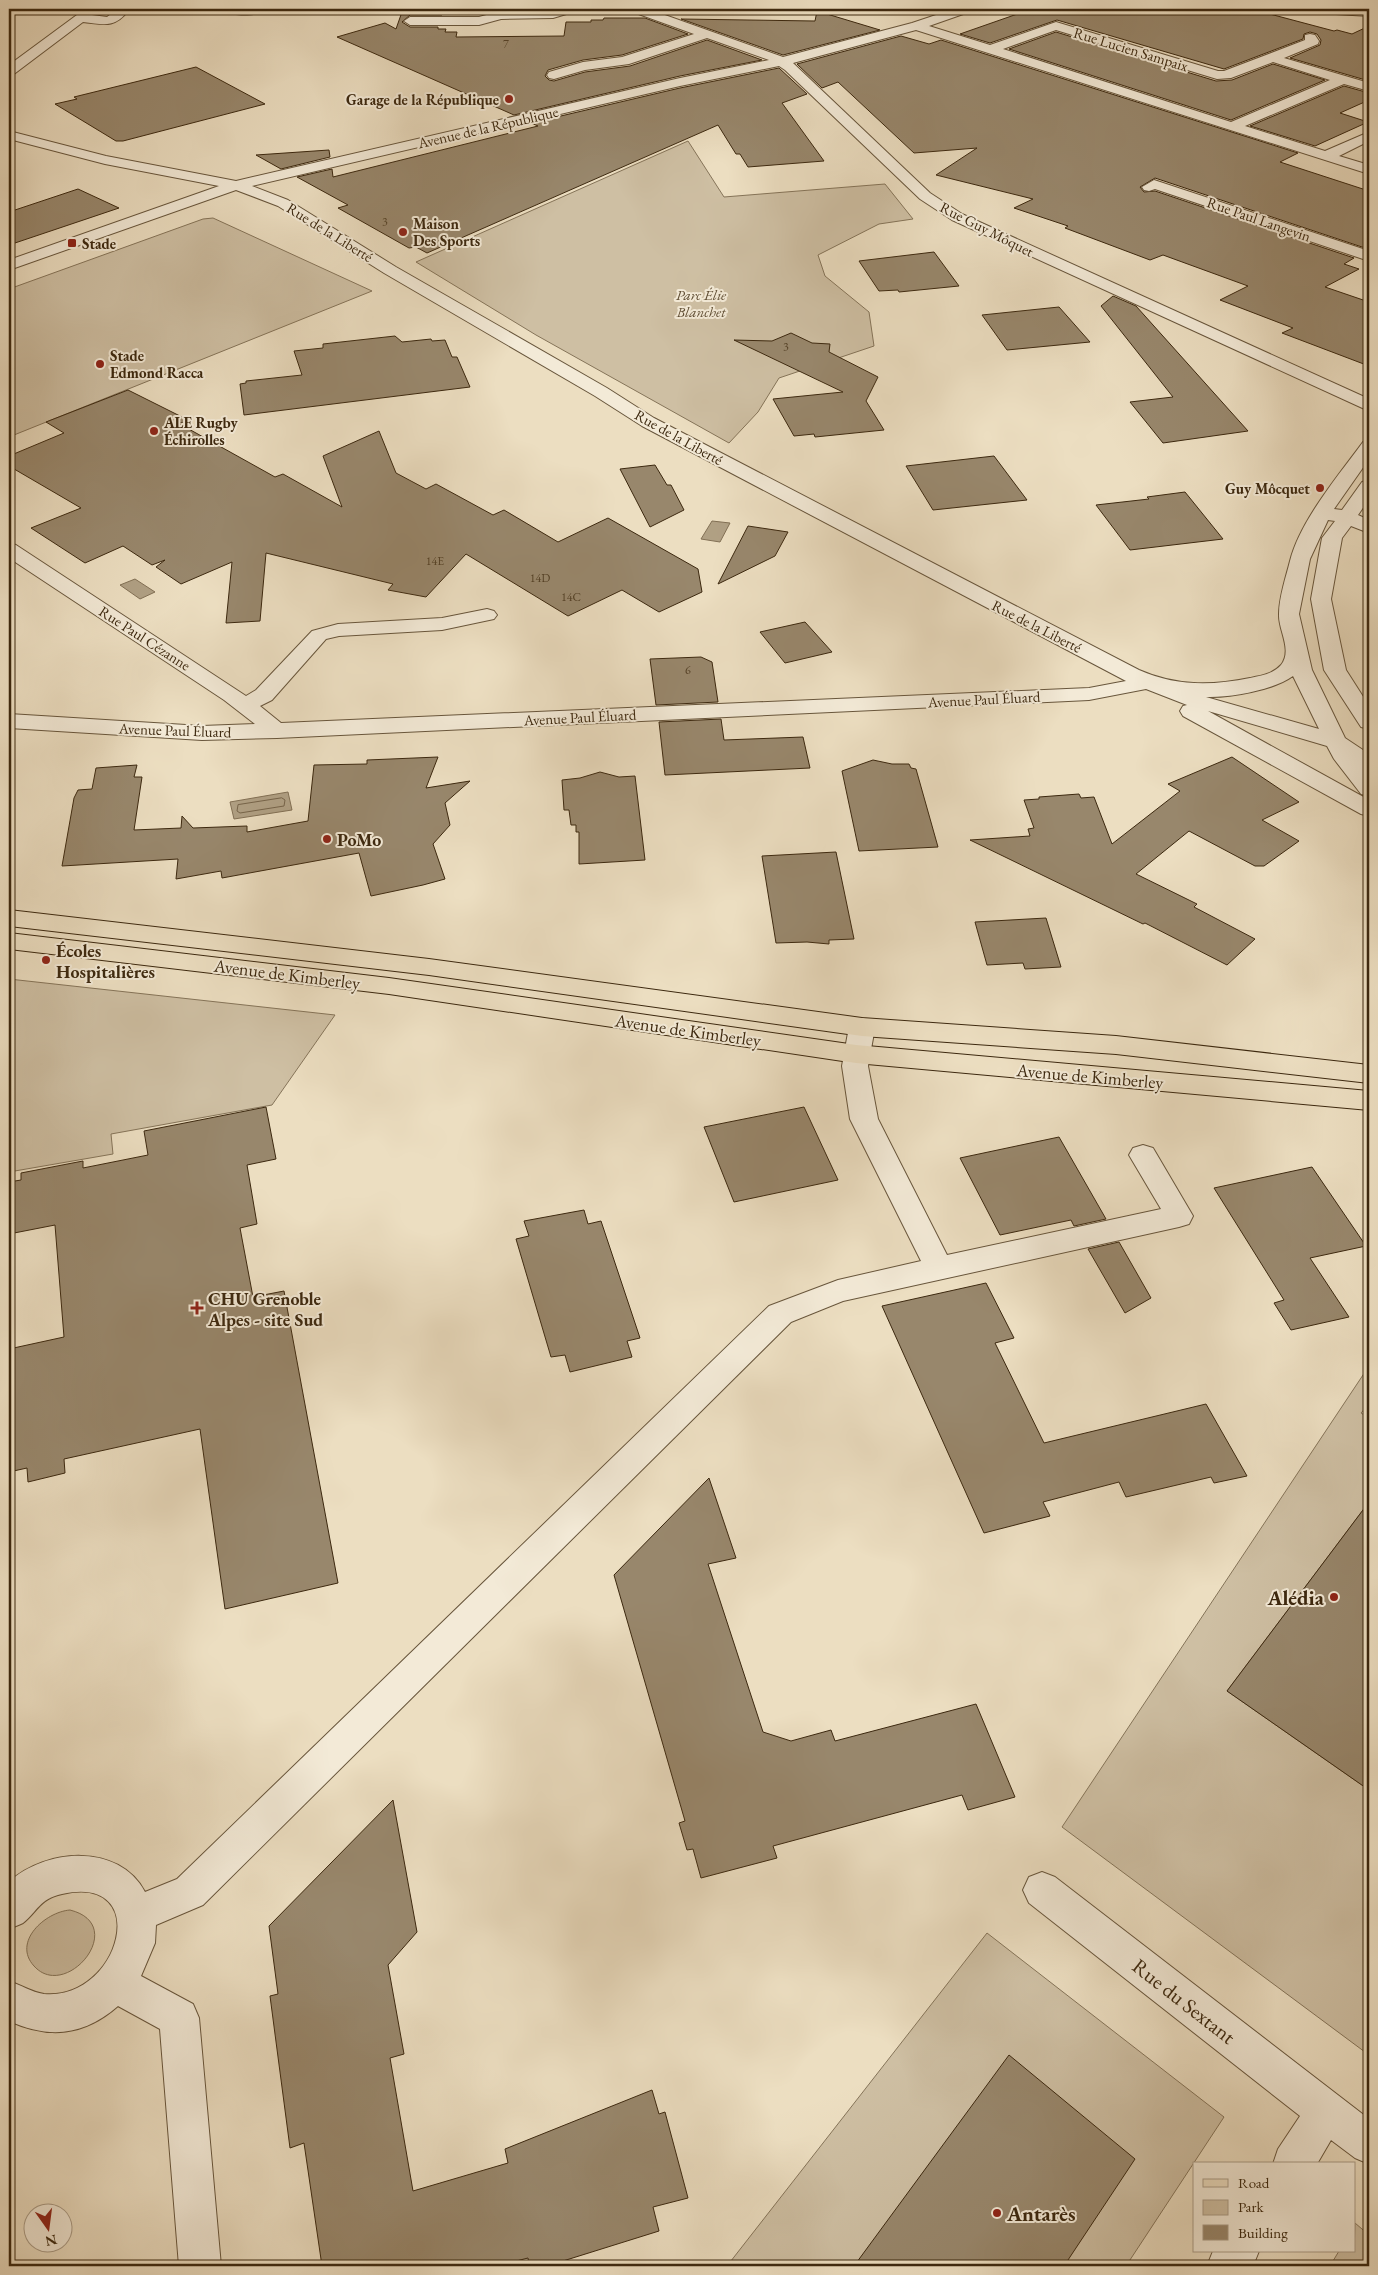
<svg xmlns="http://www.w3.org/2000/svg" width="1378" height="2275" viewBox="0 0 1378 2275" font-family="'EB Garamond',serif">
	<rect width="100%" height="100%" fill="#ecdec1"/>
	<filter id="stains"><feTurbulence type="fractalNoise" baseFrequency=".004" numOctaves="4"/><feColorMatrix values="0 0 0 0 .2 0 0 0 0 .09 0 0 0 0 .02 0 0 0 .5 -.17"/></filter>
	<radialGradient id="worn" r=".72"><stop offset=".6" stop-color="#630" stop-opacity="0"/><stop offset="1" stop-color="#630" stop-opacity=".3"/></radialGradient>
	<path fill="#cebfa3" stroke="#857459" d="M688 141 724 197 885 184 913 219 879 224 818 255 825 276 869 312 874 346 779 378 758 412 729 443 536 335 416 262Z
		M213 218 372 291 9 437V289L203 219Z
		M9 979 335 1015 272 1105 111 1134 113 1154 9 1172Z
		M1369 1366V1404L1361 1413 1369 1418V1502L1227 1691 1369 1790V2055L1062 1827Z
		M70 1910C130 1925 66 2002 34 1966 12 1942 45 1912 70 1910Z
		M987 1933 1224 2117 1126 2266H727Z
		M1355 2223 1369 2235V2266H1330L1339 2251H1354Z"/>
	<path fill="#b0a084" stroke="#827055" d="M712 521 730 523 720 542 701 539Z
		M135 579 155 592 140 599 120 585Z
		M288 792 292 810 234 819 230 802Z"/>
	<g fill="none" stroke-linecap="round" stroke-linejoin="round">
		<path stroke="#76644a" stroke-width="1" d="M282 798 285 800 284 806 240 813 237 811 238 805Z"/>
	</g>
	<path fill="#98876c" stroke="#3c280f" d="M403 9H445L442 15H410L402 22 410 27H438V29H446L445 32H457L456 37 564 36 566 22H591V20H603L604 18H645L688 34 622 55 583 60 548 70 545 76 549 80 554 81 585 72 630 66 707 40 762 60 680 76 514 115 337 37 385 23 396 29Z
		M1043 9H1251L1334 31 1337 30 1352 34 1369 26V81L1290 58 1320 45 1321 40 1317 34 1310 32 1304 34 1303 39 1224 69 1057 20 990 43 960 34 1023 12 1029 14Z
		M817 11 880 30 783 55 681 19 815 21Z
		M1056 32 1216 81 1232 80 1273 64 1325 80 1231 120 1009 49Z
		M901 36 929 44 941 40 1298 153 1280 162 1369 191 1368 249 1155 178 1140 187 1144 192 1155 191 1354 258 1344 264 1359 269 1325 287 1369 302V366L1282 333 1293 328 1220 300 1248 286 1163 255 1150 260 1065 228 1068 226 1014 208 1033 199 936 175 977 148 914 153 838 82 822 88 797 64Z
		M196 67 265 104 123 141H116L55 104 77 99 74 97Z
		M779 68 807 94 782 103 824 161 748 167 740 154H736L718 125 427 253 416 247 409 248 338 208 348 205 297 177 332 169 333 177 538 126 531 123 680 88Z
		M1344 86 1369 93V100L1340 113 1368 122 1315 146 1250 126Z
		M329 150 330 157 281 169 256 155Z
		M78 189 119 208 9 245V212Z
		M934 252 959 286 899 292 898 290 879 291 859 261Z
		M1113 296 1136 306 1248 431 1163 443 1130 402 1173 397 1101 306Z
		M1059 307 1090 342 1007 350 982 315Z
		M791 333 812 343 830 344 829 352 878 377 866 401 884 430 815 437 814 434 794 436 773 399 843 392 734 340 772 341Z
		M395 336 402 342 431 339 432 341 445 340 452 357H457L470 387 244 415 240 384 246 383V381L302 375 294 351 323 348V344Z
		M128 390 192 422 178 423 275 477 283 474 342 507 323 456 379 431 396 473 426 489 436 484 493 515 504 510 558 542 608 518 698 569 702 592 659 612 622 590 568 616 466 554 426 597 388 590 393 584 266 553 260 621 226 623 232 562 181 584 156 567 165 560 152 565 123 546 85 563 31 528 81 508 9 466V456L64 433 46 422Z
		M994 456 1027 500 933 510 906 466Z
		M655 465 667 485H671L684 510 650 527 620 469Z
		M1185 492 1223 539 1130 550 1096 505 1149 499 1147 497Z
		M748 526 788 532 775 556 718 584Z
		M805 622 832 652 785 663 760 632Z
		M701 657 712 662 718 702 656 705 650 659Z
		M721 719 724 740 803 737 810 768 665 775 659 722Z
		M438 757 426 788 470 781 445 803 450 825 433 844 445 879 423 885 371 896 359 853 222 878 221 871 176 879 178 859 62 866 74 798 78 790 92 789 96 768 137 765 134 777H142L134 830 181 828 182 816 193 828 247 826V832L308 821 314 765 367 764V760Z
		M1232 757 1299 802 1262 820 1299 841 1264 866H1255L1189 831 1136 874 1197 904 1194 907 1255 939 1227 965 1145 923 1143 924 970 840 1030 836 1028 829 1034 828 1024 800 1039 799V797L1079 794 1081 798 1094 797 1112 844 1180 791 1168 784Z
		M873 760 892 764H909L911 768 916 769 938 847 859 851 842 771Z
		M600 772 619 777 635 776 645 860 579 864V832H576V825H571L569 810H564L562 780 580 778Z
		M836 852 854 939 829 940V944L807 942 776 943 762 856Z
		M1046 918 1061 967 1025 969 1023 963 987 965 975 922Z
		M266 1107 276 1159 247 1165 257 1224 240 1228 253 1297 284 1291 338 1583 225 1609 200 1429 64 1459 65 1473 28 1482 27 1468 9 1472V1349L64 1337 55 1225 9 1234V1182L21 1180V1173L83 1161V1168L148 1155 144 1131Z
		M804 1107 838 1180 734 1202 704 1127Z
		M1059 1137 1106 1219 1074 1226 1071 1220 1000 1235 960 1158Z
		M1312 1167 1366 1246 1310 1258 1349 1317 1291 1330 1274 1303 1284 1300 1214 1188Z
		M584 1210 588 1224 601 1221 640 1338 627 1341 632 1357 570 1372 565 1355 551 1357 516 1239 529 1236 524 1221Z
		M1119 1242 1151 1298 1125 1313 1088 1249Z
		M986 1283 1014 1338 995 1343 1044 1443 1206 1404 1247 1476 1214 1483 1211 1477 1126 1497 1119 1482 1043 1502 1050 1516 984 1533 882 1306Z
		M709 1478 736 1558 708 1564 763 1732 791 1741 831 1730 835 1741 976 1704 1015 1797 968 1810 962 1795 773 1846 777 1858 701 1878 693 1849 687 1850 679 1823 685 1821 614 1575Z
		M1369 1502V1790L1227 1691Z
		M393 1800 417 1932 388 1965 404 2054 390 2058 413 2191 508 2163 505 2149 652 2090 659 2114 665 2112 688 2198 653 2207 659 2231 547 2266H529L528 2258 497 2266H322L304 2143 290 2148 270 1996 278 1994 269 1926Z
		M1009 2055 1135 2159 1064 2266H854Z"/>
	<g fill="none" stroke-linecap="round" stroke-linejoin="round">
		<g stroke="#68563c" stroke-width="2">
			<path id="minor" d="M85 9H127L128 11C114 29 103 24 83 22L14 74 9 75V65ZM96 13 111 14 107 17 92 15Z
				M221 9H266C258 18 234 14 223 12Z
				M557 9H575L573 12 553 18 501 19 479 25H410L404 21 410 17H479L501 11Z
				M631 9H648L783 57 912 23 954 9H971L969 12 929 26 990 45 1056 22 1218 71H1224L1305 40V35L1310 34 1315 35 1319 41 1318 44 1284 58 1369 83V91L1344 84 1245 126 1325 151 1369 132V141L1339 156 1369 165V174L916 30 793 63 930 193 962 214 1369 399V411L952 220 920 199 785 70 779 66 680 86 252 186 288 200 396 267 607 388 654 418 1139 670C1175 686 1211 686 1250 678 1261 676 1273 674 1281 665 1293 650 1278 630 1279 614 1279 597 1286 577 1290 561 1300 521 1338 476 1363 442L1369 441V459L1334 509 1342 510 1362 482 1369 480V499L1358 515 1369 520V533L1351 526 1342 538 1331 599 1346 670 1369 706V729L1361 727 1324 670 1311 599 1322 538 1335 521 1328 520 1310 559 1299 614 1312 670 1345 738 1369 754V771L1366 770 1369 774V796L1361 794 1334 759 1327 746 1208 711 1369 800V816L1361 814 1183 716 1180 711 1183 706 1187 705 1146 689 1089 700 277 738 202 740 9 728V714L202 726 255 724 224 700 9 558V543L16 545 246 696 256 690 312 631 338 624 442 618 487 609 494 611 497 615 494 619 442 630 339 636 326 639 272 700 260 706 281 723 1089 688 1126 681 642 426 595 396 384 273 278 206 236 190 9 270V260L219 186 105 164 9 139V131L106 156 236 181 680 78 769 60 707 38 629 64 585 70 554 79 549 78 547 75 549 72 583 62 622 57 694 34 633 12ZM1056 30 1217 79 1231 78 1273 62 1330 80 1231 122 1003 49ZM1293 676 1319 729 1206 697C1230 698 1274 690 1293 676Z
				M1331 9H1369V16L1336 14 1332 13Z
				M1154 180 1369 251V261L1155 189 1149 191 1144 190 1142 187Z
				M862 1018 871 1021 875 1027 868 1066 878 1119 947 1255 1161 1209 1129 1155 1133 1148 1143 1145 1153 1148 1193 1216 1189 1224 1179 1227 843 1301 791 1322 203 1905 156 1925 155 1943 141 1976 193 2004 199 2018 221 2266H179L160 2029 118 2006C84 2036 49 2039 9 2021V1981C21 1985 31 1992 44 1994 120 2001 154 1873 62 1894 39 1899 38 1911 23 1923 19 1925 13 1927 9 1929V1882C46 1848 119 1843 145 1892L177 1879 769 1306 838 1280 921 1261 850 1119 842 1066 849 1027 853 1021Z
				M1042 1872 1055 1877 1369 2119V2164L1355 2158 1331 2140 1317 2164H1273L1278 2149 1300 2116 1029 1903 1023 1890 1029 1877Z
				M1213 2251H1259L1253 2266H1207Z"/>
		</g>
		<g stroke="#3c280f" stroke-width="2">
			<path id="major" d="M9 910 429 959 862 1018 1116 1036 1369 1065V1083L1116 1054 862 1036 429 975 9 926Z
				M9 933 389 978 856 1045 1369 1091V1110L856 1063 389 994 9 949Z"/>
		</g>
		<use href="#minor" fill="#f3ead7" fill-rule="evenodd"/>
		<use href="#major" fill="#ecdec1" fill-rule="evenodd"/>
	</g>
	<g fill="#8f2418" stroke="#f3ead7" stroke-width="2">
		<circle cx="509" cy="99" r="5"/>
		<circle cx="403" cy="232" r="5"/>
		<rect x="67" y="238" width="10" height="10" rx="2.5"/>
		<circle cx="100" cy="364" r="5"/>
		<circle cx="154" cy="431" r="5"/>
		<circle cx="1320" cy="488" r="5"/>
		<circle cx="327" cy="839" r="5"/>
		<circle cx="46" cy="960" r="5"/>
		<path d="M194.5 1300.5h5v5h5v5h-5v5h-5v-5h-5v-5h5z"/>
		<circle cx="1334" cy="1597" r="5"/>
		<circle cx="997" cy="2213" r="5"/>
	</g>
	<g text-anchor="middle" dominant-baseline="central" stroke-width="4" stroke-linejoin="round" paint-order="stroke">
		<g font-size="12" fill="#534026">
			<text x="506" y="44">7</text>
			<text x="385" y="222">3</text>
			<text x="786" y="347">3</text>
			<text x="435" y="561">14E</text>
			<text x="540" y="578">14D</text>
			<text x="571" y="597">14C</text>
			<text x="688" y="670">6</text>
		</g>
		<g font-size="15" fill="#3c280f" stroke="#f3ead7">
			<text transform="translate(1131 49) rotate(17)">Rue Lucien Sampaix</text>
			<text transform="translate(488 127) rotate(-13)">Avenue de la République</text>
			<text transform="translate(1259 219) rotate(19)">Rue Paul Langevin</text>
			<text transform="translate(987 229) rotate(27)">Rue Guy Môquet</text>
			<text transform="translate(330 232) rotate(32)">Rue de la Liberté</text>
			<text transform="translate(679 437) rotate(29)">Rue de la Liberté</text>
			<text transform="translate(1037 626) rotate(27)">Rue de la Liberté</text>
			<text transform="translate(145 638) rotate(33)">Rue Paul Cézanne</text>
			<text transform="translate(984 699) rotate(-3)">Avenue Paul Éluard</text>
			<text transform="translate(580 717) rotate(-3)">Avenue Paul Éluard</text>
			<text transform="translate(175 730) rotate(2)">Avenue Paul Éluard</text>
		</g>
		<g font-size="15" font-weight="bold" fill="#3c280f" stroke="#f3ead7" text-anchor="start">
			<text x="499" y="99" text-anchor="end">Garage de la République</text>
			<text x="413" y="223">Maison<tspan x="413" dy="17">Des Sports</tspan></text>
			<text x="82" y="243">Stade</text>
			<text x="110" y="355">Stade<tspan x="110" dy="17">Edmond Racca</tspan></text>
			<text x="164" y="422">ALE Rugby<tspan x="164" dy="17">Échirolles</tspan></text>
			<text x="1310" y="488" text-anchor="end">Guy Môcquet</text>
		</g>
		<g font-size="15" font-style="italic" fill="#604e34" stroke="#f3ead7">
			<text x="701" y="294">Parc Élie<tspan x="701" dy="17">Blanchet</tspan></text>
		</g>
		<g font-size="18" font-weight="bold" fill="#3c280f" stroke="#f3ead7" text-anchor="start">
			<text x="337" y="839">PoMo</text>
			<text x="56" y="950">Écoles<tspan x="56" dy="21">Hospitalières</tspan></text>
			<text x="208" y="1298">CHU Grenoble<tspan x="208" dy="21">Alpes - site Sud</tspan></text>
		</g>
		<g font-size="18" fill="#3c280f" stroke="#f3ead7">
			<text transform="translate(287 974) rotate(7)">Avenue de Kimberley</text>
			<text transform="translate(688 1030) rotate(8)">Avenue de Kimberley</text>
			<text transform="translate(1090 1076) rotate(5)">Avenue de Kimberley</text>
		</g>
		<g font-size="21" font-weight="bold" fill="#3c280f" stroke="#f3ead7" text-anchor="end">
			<text x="1324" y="1597">Alédia</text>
			<text x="1007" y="2213" text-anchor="start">Antarès</text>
		</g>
		<g font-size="21" fill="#3c280f" stroke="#f3ead7">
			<text transform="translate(1184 2001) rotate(38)">Rue du Sextant</text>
		</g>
	</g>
	<rect width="1378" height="2275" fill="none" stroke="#ecdec1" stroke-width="30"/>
	<rect x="10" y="10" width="1358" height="2255" fill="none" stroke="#3c280f" stroke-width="2.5"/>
	<rect x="15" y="15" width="1348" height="2245" fill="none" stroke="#3c280f"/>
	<rect x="1193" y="2162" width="162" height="90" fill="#f3ead7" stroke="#aa9c87"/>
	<rect x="1203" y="2179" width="25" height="8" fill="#ecdec1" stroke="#aa9c87"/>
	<text x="1238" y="2188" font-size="15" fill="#3c280f">Road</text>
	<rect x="1203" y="2200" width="25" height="15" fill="#cebfa3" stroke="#aa9c87"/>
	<text x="1238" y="2212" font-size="15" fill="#3c280f">Park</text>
	<rect x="1203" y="2225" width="25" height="15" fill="#98876c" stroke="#aa9c87"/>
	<text x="1238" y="2238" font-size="15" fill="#3c280f">Building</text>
	<g transform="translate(48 2228) rotate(166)"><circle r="24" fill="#f3ead7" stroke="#aa9c87"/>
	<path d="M0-4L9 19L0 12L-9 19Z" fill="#8f2418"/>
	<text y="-8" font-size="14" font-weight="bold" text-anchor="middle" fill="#3c280f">N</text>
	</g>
	<rect width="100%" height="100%" filter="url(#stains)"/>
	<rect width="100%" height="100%" fill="url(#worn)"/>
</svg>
